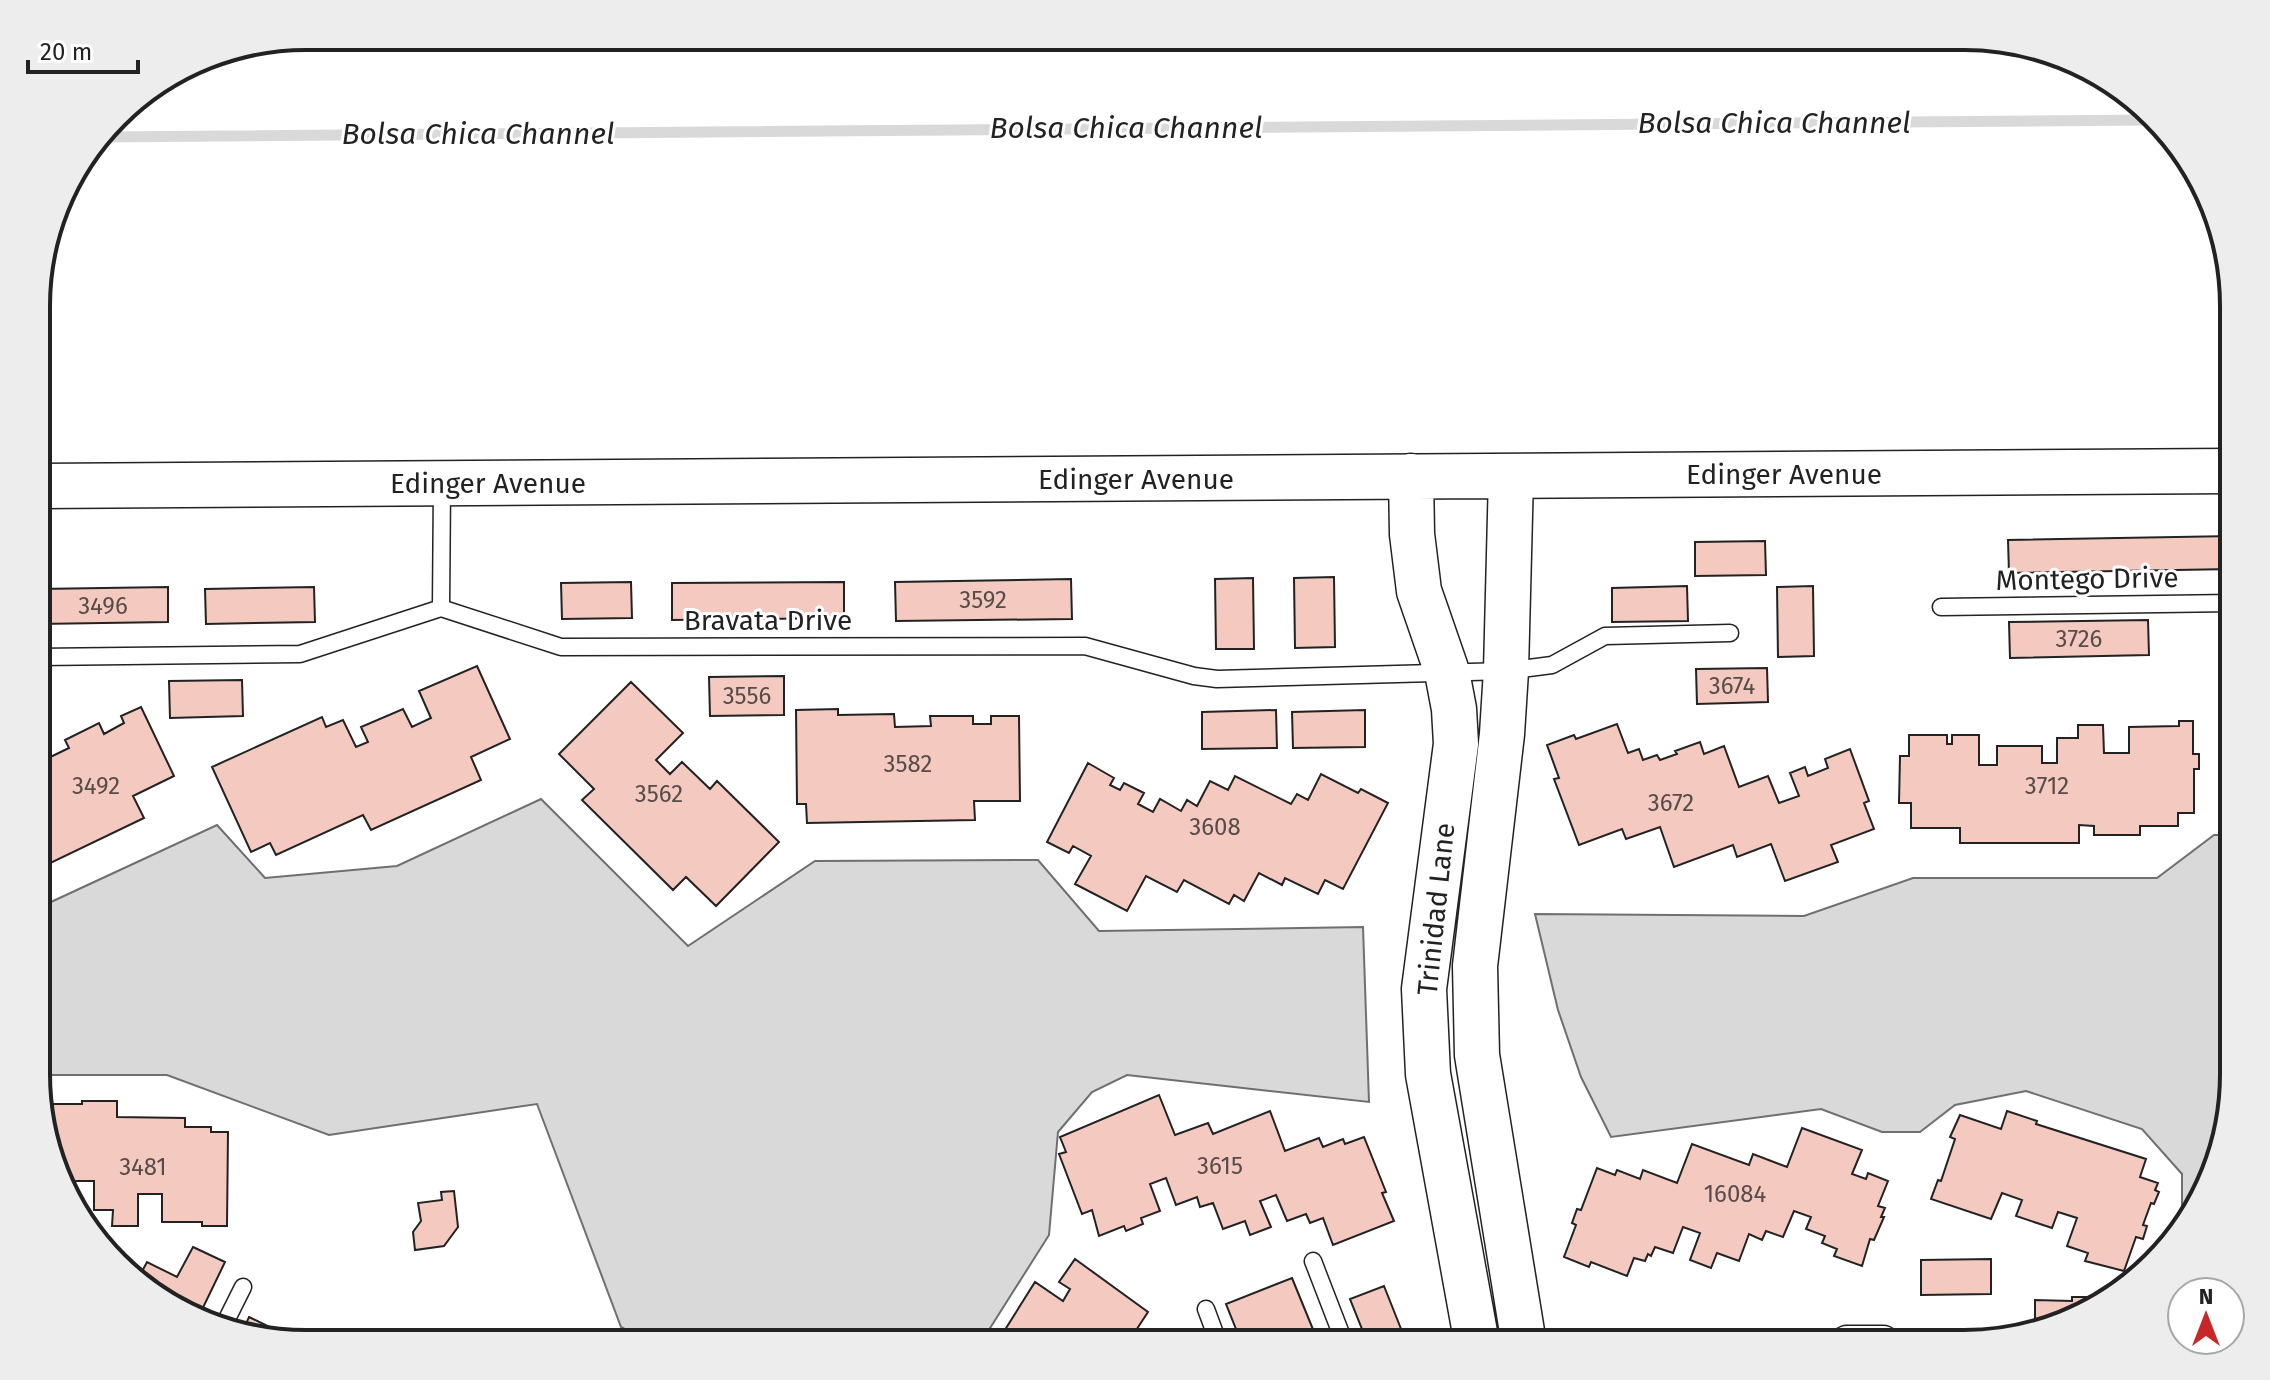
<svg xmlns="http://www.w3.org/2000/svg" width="2270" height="1380" viewBox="0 0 2270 1380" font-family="'Fira Sans',sans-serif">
	<rect width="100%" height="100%" fill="#fff"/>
	<path fill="#d9d9d9" stroke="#6f6f6f" stroke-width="2" d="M541 799 688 946 815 861 1038 860 1099 931 1363 927 1369 1102 1127 1075 1092 1092 1058 1132 1049 1235 980 1344H652L621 1327 537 1104 329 1135 167 1075H38V908L217 825 265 878 397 866Z
		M2214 835H2233V1091L2189 1224 2182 1230V1174L2142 1129 2026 1091 1955 1105 1920 1132H1882L1821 1109 1611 1137 1581 1077 1558 1010 1535 914 1804 916 1913 878H2157Z"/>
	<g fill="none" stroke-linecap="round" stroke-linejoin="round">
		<path stroke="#d9d9d9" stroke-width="11" d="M102 137 2150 120"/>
	</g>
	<path fill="#f3c9c0" stroke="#222" stroke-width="2" d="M2233 536V569L2009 573 2008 540Z
		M1765 541 1766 575 1695 576V542Z
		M1334 577 1335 647 1295 648 1294 578Z
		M1253 578 1254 649H1216L1215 579Z
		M1071 579 1072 619 896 621 895 582Z
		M631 582 632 618 562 619 561 583Z
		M844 582V618L672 620V583Z
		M1687 586 1688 621 1612 622V588Z
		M1813 586 1814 656 1778 657 1777 587Z
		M168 587V622L38 624V589Z
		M314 587 315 622 206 624 205 589Z
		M2148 620 2149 655 2010 658 2009 622Z
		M477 666 510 739 471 757 481 780 371 830 363 815 276 855 270 843 251 852 212 767 322 717 326 727 343 720 356 747 368 742 361 727 403 709 412 727 431 718 419 691Z
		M1767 668 1768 702 1697 704 1696 669Z
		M784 676V715L710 716 709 677Z
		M242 680 243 716 170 718 169 681Z
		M631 682 683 733 656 760 670 774 682 762 710 789 717 781 779 842 716 906 686 877 673 890 582 800 594 789 559 754Z
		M2222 693H2233V790H2223Z
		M141 707 174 776 133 796 144 818 38 869V763L69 748 65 740 99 723 104 734 124 723 121 716Z
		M838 709V715L894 714 895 727 931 726 930 716H973V724H991V716H1019L1020 801H974L975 820 807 823 806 804H797L796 710Z
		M1276 710 1277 748 1202 749V712Z
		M1365 710V747L1293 748 1292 712Z
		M2179 721H2193V754H2199V769H2194V813H2178V826H2140V835H2094V826L2079 825V843H1960V828H1911V803H1899L1900 756H1909V735H1947V744H1952V735H1979V765H1997V746H2042V763H2057V738H2078V725H2103L2104 753H2129V727L2179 726Z
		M1617 724 1628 753 1639 749 1643 760 1657 755 1660 760 1677 754 1675 751 1700 742 1704 754 1724 746 1739 787 1768 776 1779 803 1799 796 1790 773 1805 767 1808 776 1828 768 1825 759 1850 749 1869 801 1864 803 1874 829 1831 845 1838 862 1785 881 1771 844 1737 857 1733 845 1674 867 1660 827 1626 839 1622 829 1579 845 1554 779 1559 778 1547 745 1574 735 1576 739Z
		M1088 763 1114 778 1110 785 1120 790 1124 783 1144 793 1138 804 1153 812 1160 799 1181 811 1187 800 1197 806 1210 781 1228 790 1235 776 1291 804 1297 794 1308 800 1321 774 1358 793 1361 789 1388 803 1343 889 1325 880 1318 894 1285 878 1282 885 1259 873 1244 901 1234 895 1229 904 1184 880 1177 892 1146 876 1127 911 1075 884 1091 856 1073 846 1069 853 1047 842Z
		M1159 1095 1175 1135 1208 1123 1213 1134 1270 1111 1285 1151 1319 1138 1323 1147 1343 1139 1345 1144 1364 1137 1386 1192 1382 1193 1394 1221 1333 1245 1323 1218 1310 1223 1306 1214 1287 1221 1276 1195 1260 1201 1271 1227 1250 1235 1245 1221 1223 1229 1213 1203 1200 1207 1197 1197 1176 1205 1166 1178 1150 1184 1160 1211 1141 1218 1143 1224 1126 1231 1124 1226 1099 1236 1092 1210 1082 1214 1059 1154 1066 1152 1060 1137Z
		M82 1101H117V1117L185 1118V1127H211V1132H228L227 1226H202V1222H162V1194H138V1226H112L113 1210H94V1181H74V1200L69 1199 38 1104H82Z
		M2007 1111 2037 1121 2036 1124 2146 1159 2140 1177 2158 1183 2155 1190 2159 1192 2154 1204 2151 1203 2143 1225 2147 1226 2143 1239 2136 1237 2124 1271 2085 1261 2088 1253 2067 1246 2077 1218 2058 1212 2052 1228 2016 1216 2022 1200 2002 1193 1991 1219 1931 1199 1938 1180 1941 1181 1955 1139 1950 1137 1960 1115 2001 1129Z
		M1802 1128 1862 1150 1852 1174 1866 1179 1868 1173 1888 1181 1878 1206 1885 1208 1881 1217H1884L1874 1240 1870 1239 1862 1266 1834 1256 1837 1249 1822 1243 1825 1236 1806 1229 1811 1217 1794 1211 1783 1237 1766 1231 1762 1240 1749 1234 1739 1261 1717 1253 1711 1268 1690 1260 1700 1233 1683 1227 1673 1253 1655 1247 1651 1256 1648 1254 1645 1261 1634 1258 1627 1276 1591 1262 1589 1267 1564 1257 1576 1225 1572 1223 1577 1209 1581 1210 1597 1168 1615 1175 1617 1170 1640 1179 1643 1170 1677 1183 1692 1144 1749 1165 1753 1154 1787 1167Z
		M454 1191 458 1227 444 1246 415 1250 413 1232 421 1221 418 1203 442 1200 441 1192Z
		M193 1247 225 1262 198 1318 156 1299 138 1279 147 1262 177 1277Z
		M1075 1259 1148 1312 1127 1344H996L1035 1282 1063 1301 1070 1289 1059 1282Z
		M1991 1259V1294L1921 1295V1260Z
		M1292 1278 1319 1344H1242L1226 1304Z
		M1384 1286 1407 1344H1368L1350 1299Z
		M2072 1297H2088V1300L2111 1297 2099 1308 2035 1327V1300L2072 1301Z
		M249 1317 282 1333 279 1340 241 1335Z
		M1991 1341 1981 1343H1921V1342Z"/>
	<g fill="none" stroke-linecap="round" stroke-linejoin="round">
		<g stroke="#222" stroke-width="19">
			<path id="lane" d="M1941 607 2233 603
				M441 608 442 486
				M38 657 300 654 441 608 561 647 1085 646 1194 676 1217 679 1506 671 1552 665 1605 636 1730 633
				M1313 1261 1345 1344
				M1206 1309 1219 1344
				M222 1329 243 1287"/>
		</g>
		<g stroke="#222" stroke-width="37">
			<path id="street" d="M1847 1343H1883"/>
		</g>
		<g stroke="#222" stroke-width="47">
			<path id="secondary" d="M1411 476 1412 534 1419 591 1447 672 1454 709 1456 744 1424 989 1428 1074 1477 1344
				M1511 476 1506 671 1502 734 1475 966 1477 1055 1524 1344
				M38 486 2233 471"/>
		</g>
		<use href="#lane" stroke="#fff" stroke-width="16"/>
		<use href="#street" stroke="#fff" stroke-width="34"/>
		<use href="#secondary" stroke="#fff" stroke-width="44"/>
	</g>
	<g text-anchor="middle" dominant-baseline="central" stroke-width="6" stroke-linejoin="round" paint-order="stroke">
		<g font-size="24" fill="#564c4a">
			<text x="983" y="600">3592</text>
			<text x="103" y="606">3496</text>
			<text x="2079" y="639">3726</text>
			<text x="1732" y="686">3674</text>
			<text x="747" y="696">3556</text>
			<text x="908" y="764">3582</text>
			<text x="96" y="786">3492</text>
			<text x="2047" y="786">3712</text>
			<text x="659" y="794">3562</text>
			<text x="1671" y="803">3672</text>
			<text x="1215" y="827">3608</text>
			<text x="1220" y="1166">3615</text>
			<text x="143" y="1167">3481</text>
			<text x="1735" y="1194">16084</text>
		</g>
		<g font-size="28" fill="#222" stroke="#fff">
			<text x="1784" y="474">Edinger Avenue</text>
			<text x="1136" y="479">Edinger Avenue</text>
			<text x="488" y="483">Edinger Avenue</text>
			<text transform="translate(2087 579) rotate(-1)">Montego Drive</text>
			<text x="768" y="620">Bravata Drive</text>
			<text transform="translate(1436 909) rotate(-84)">Trinidad Lane</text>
		</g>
		<g font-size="30" font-style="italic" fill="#222" stroke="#fff">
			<text x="1774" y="123">Bolsa Chica Channel</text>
			<text x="1126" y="128">Bolsa Chica Channel</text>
			<text x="478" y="134">Bolsa Chica Channel</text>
		</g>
	</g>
	<path d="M0 0H2270V1380H0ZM306 50H1964A256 256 0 0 1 2220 306V1074A256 256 0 0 1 1964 1330H306A256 256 0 0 1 50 1074V306A256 256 0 0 1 306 50Z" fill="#ededed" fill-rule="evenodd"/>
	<path fill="none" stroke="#222" stroke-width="4" d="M306 50H1964A256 256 0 0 1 2220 306V1074A256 256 0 0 1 1964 1330H306A256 256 0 0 1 50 1074V306A256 256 0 0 1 306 50Z"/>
	<g transform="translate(2206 1316)"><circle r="38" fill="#ffffff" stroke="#a7a7a7" stroke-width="2"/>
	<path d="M0-6L14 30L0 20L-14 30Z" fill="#c62828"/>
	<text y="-12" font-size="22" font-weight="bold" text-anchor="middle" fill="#222222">N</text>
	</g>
	<path d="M28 60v12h110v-12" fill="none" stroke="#222222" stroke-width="4"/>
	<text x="40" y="60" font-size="24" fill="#222222" stroke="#ffffff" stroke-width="6" paint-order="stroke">20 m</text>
</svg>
